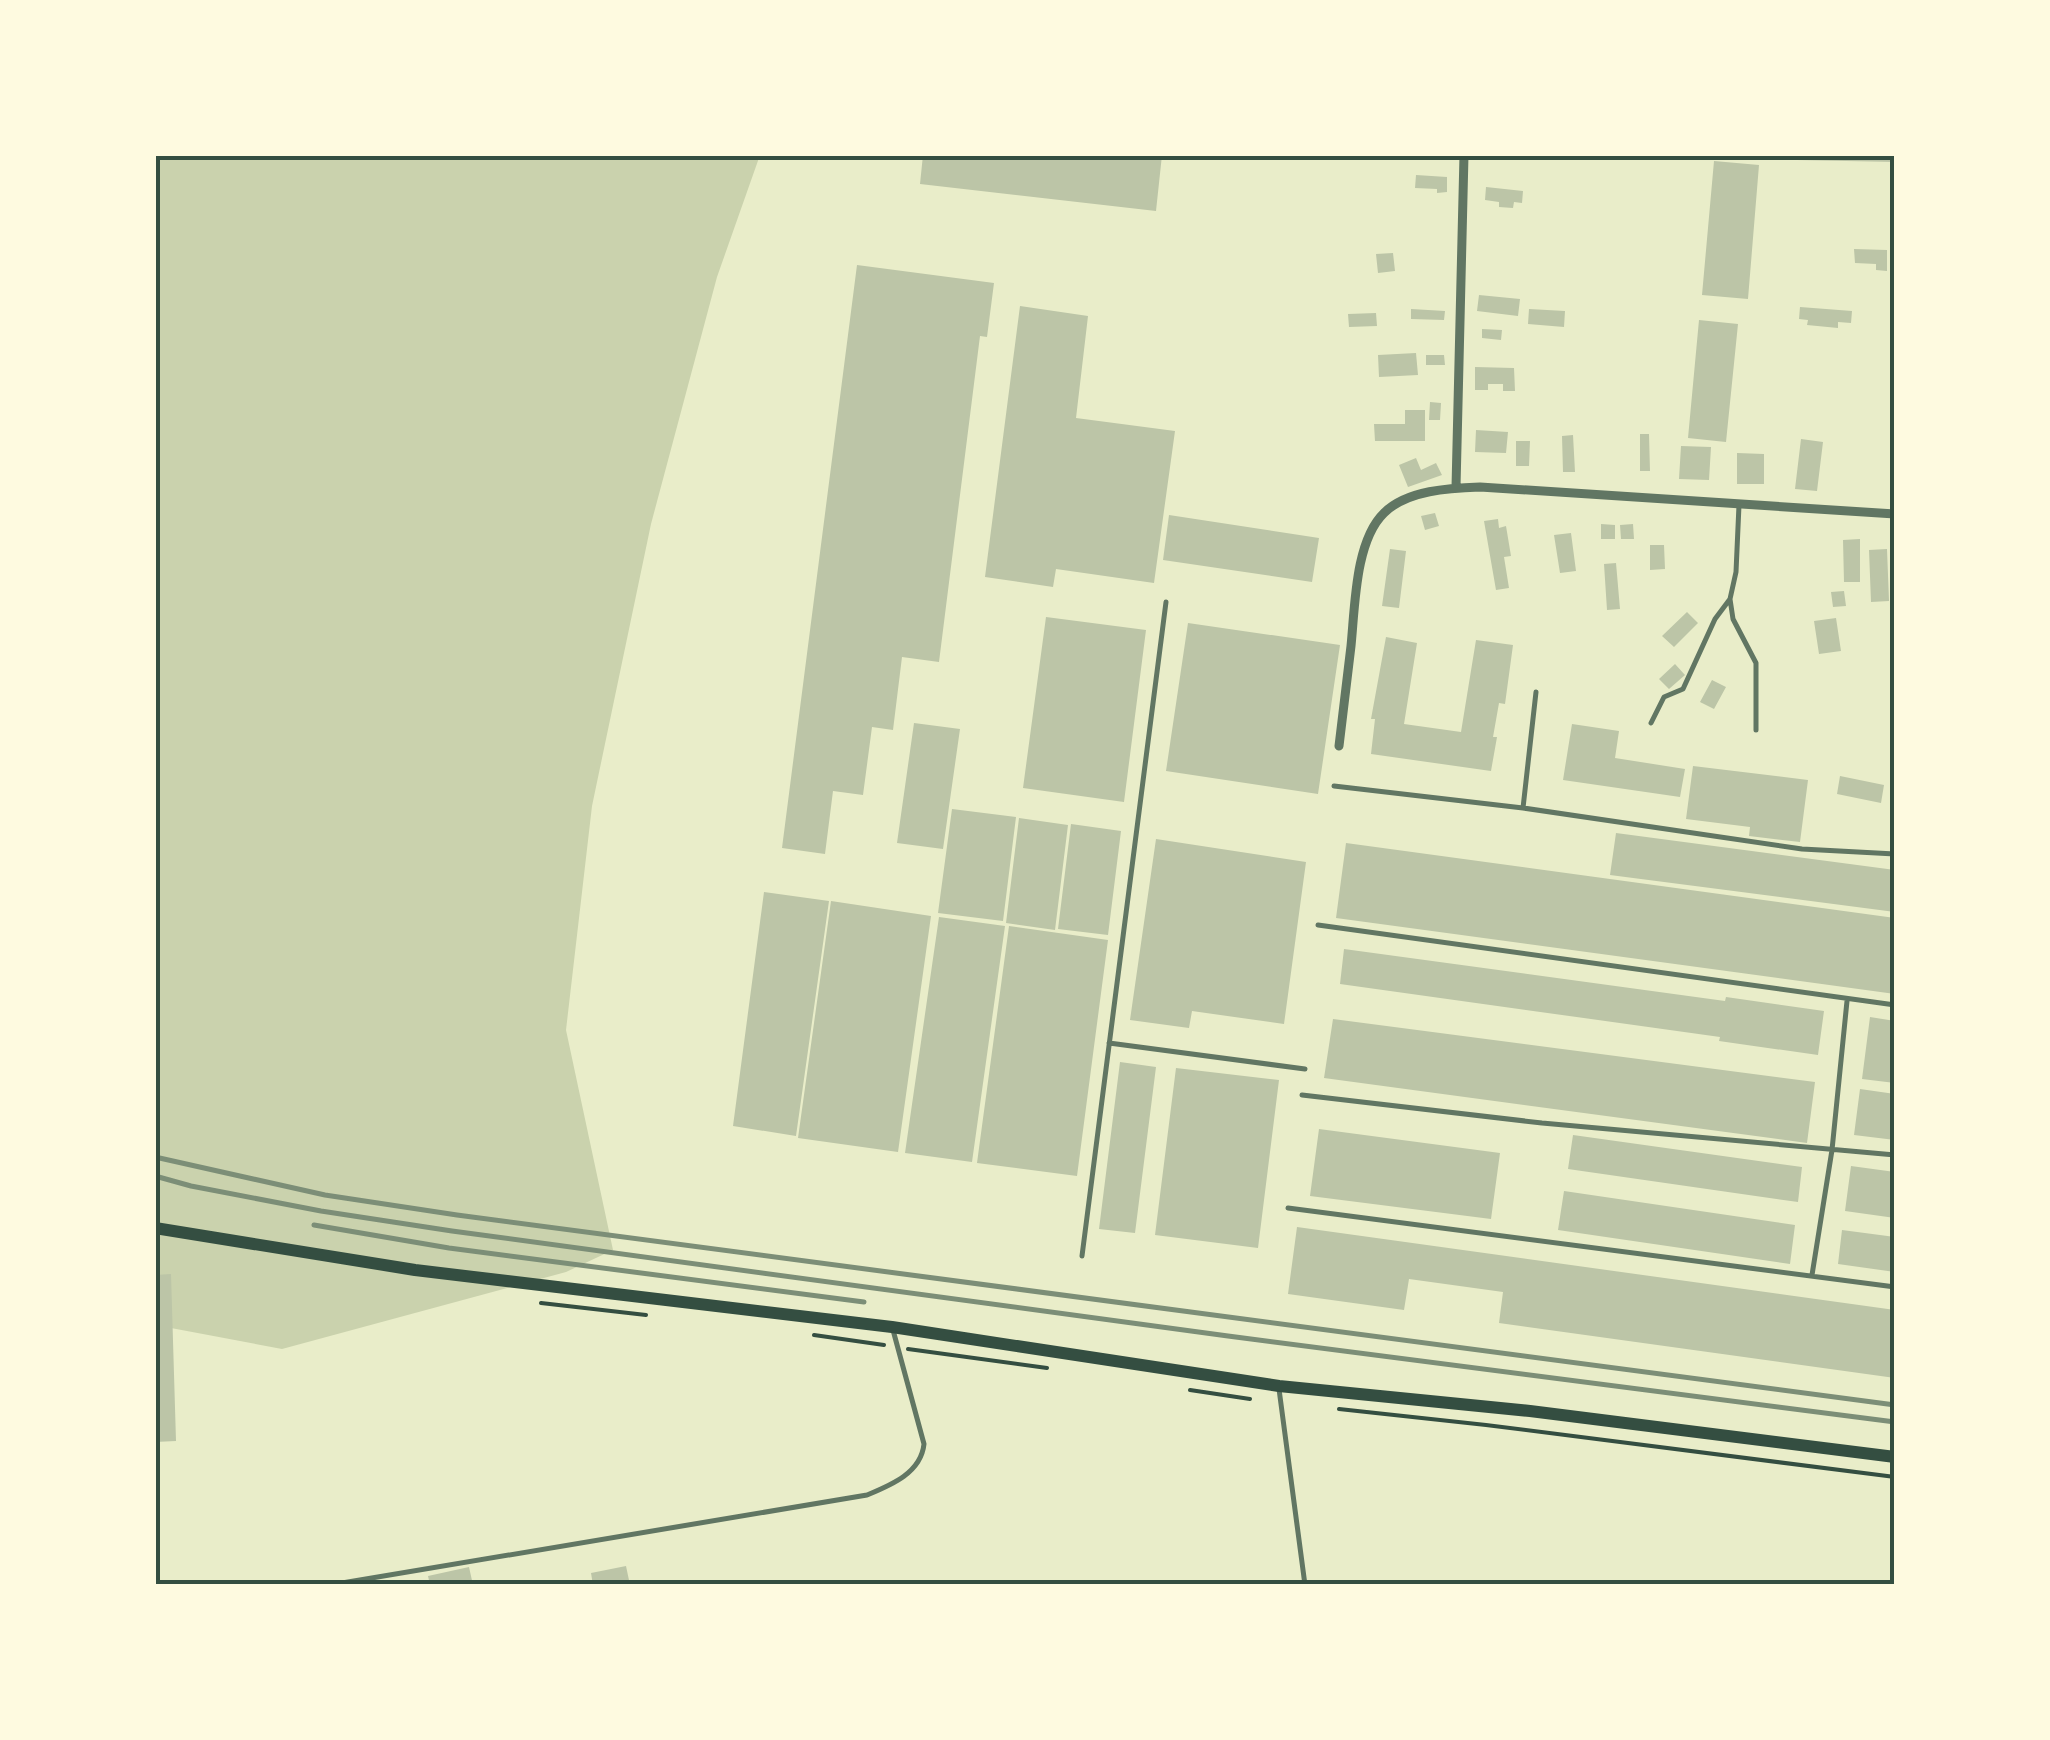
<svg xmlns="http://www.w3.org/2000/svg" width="2050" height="1740" viewBox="0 0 2050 1740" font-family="Signika,sans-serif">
	<rect width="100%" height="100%" fill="#e9edc9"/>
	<path fill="#cad2ad" d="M155 155H760L717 277 651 524 592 806 566 1030 613 1250 566 1272 282 1349 155 1325Z"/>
	<path fill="#bcc5a7" d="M923 155H1162L1156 211 920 184Z
		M1797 155H1895V162L1797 160Z
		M1714 161 1759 165 1748 299 1702 295Z
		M1416 175 1447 177V192L1437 193V189L1415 188Z
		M1486 187 1523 191 1522 203 1514 202 1513 208 1499 207V202L1485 200Z
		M1854 249 1887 250V271L1876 270V264L1855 263Z
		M1393 253 1395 271 1378 273 1376 254Z
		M857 265 994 283 987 337 980 336 939 662 902 657 893 730 872 727 863 795 833 791 825 854 782 848Z
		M1479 295 1520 299 1518 316 1477 311Z
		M1020 306 1088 316 1076 418 1175 431 1154 583 1056 569 1053 587 985 577Z
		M1800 307 1852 311 1851 323 1838 322V328L1807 325 1808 320 1799 319Z
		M1411 309 1445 311 1444 320 1411 319Z
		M1529 309 1565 311 1564 327 1528 324Z
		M1376 313 1377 326 1349 327 1348 314Z
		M1699 320 1738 324 1726 442 1688 438Z
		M1482 329 1502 330 1501 340 1482 338Z
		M1416 353 1418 375 1379 377 1378 355Z
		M1426 355H1444L1445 365H1426Z
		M1475 367 1514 368 1515 391H1503V384H1488V390H1475Z
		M1430 402 1441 403 1440 420H1429Z
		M1405 410H1425V441H1375L1374 424H1405Z
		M1476 430 1508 432 1506 453 1475 452Z
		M1640 434H1649L1650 471H1640Z
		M1573 435 1575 472H1563L1562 436Z
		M1801 439 1823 442 1817 491 1795 489Z
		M1516 441H1530L1529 466H1516Z
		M1681 446 1711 447 1709 480 1679 479Z
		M1737 453 1764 454V484H1737Z
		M1416 458 1421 470 1436 463 1442 475 1408 487 1399 465Z
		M1435 513 1439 526 1425 530 1421 516Z
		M1169 515 1319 538 1312 582 1163 560Z
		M1498 519 1499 528 1506 526 1511 556 1504 557 1509 588 1496 590 1484 521Z
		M1601 524 1615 525V539H1601Z
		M1633 524 1634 539H1621L1620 525Z
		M1571 533 1576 571 1560 573 1554 535Z
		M1860 539V582H1844L1843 540Z
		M1650 545H1664L1665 569 1650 570Z
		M1390 549 1406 551 1399 608 1382 606Z
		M1887 549 1889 601 1871 602 1869 550Z
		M1616 563 1620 609 1607 610 1604 564Z
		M1844 591 1846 606 1833 607 1831 592Z
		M1687 612 1698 623 1674 647 1662 636Z
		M1046 617 1146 630 1124 802 1023 788Z
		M1836 618 1841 651 1819 654 1814 621Z
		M1188 623 1340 645 1318 794 1166 771Z
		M1386 637 1417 643 1404 724 1461 732 1476 640 1513 645 1505 704 1499 703 1493 737H1497L1491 771 1371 754 1375 719H1371Z
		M1675 664 1685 675 1669 689 1659 679Z
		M1712 680 1726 687 1714 709 1700 702Z
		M914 723 960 729 943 849 897 843Z
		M1572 724 1619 731 1615 758 1685 769 1680 797 1563 780Z
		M1693 766 1808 780 1800 842 1749 836 1750 827 1686 819Z
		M1840 776 1884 785 1881 803 1837 794Z
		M952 809 1016 817 1003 921 938 913Z
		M1019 818 1068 825 1055 930 1006 923Z
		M1071 824 1121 831 1108 935 1058 929Z
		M1616 833 1895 870V912L1610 875Z
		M1156 839 1306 862 1284 1024 1192 1011 1189 1028 1130 1020Z
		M1346 843 1895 918V994L1336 918Z
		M764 892 829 901 796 1136 733 1126Z
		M831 901 931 916 898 1152 798 1138Z
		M939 917 1005 926 972 1162 905 1153Z
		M1009 926 1108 940 1077 1176 977 1163Z
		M1344 949 1725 1001 1726 997 1824 1011 1818 1055 1719 1041 1720 1037 1340 984Z
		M1870 1017 1895 1021V1083L1862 1079Z
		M1333 1019 1815 1082 1807 1143 1324 1078Z
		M1120 1062 1156 1067 1135 1233 1099 1229Z
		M1176 1068 1279 1080 1258 1248 1155 1235Z
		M1860 1089 1895 1094V1140L1854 1135Z
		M1319 1129 1500 1153 1491 1219 1310 1196Z
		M1573 1135 1802 1167 1798 1202 1568 1169Z
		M1851 1166 1895 1172V1218L1845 1211Z
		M1564 1191 1795 1225 1790 1264 1558 1230Z
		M1297 1227 1895 1310V1378L1499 1323 1503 1292 1409 1279 1404 1310 1288 1294Z
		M1842 1230 1895 1237V1272L1838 1264Z
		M171 1274 176 1441 155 1442V1275Z
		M626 1566 630 1585H593L591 1573Z
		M469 1567 473 1585H430L428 1576Z"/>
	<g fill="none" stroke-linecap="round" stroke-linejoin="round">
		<path stroke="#344e41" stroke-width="4" d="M541 1303 646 1315
			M814 1335 884 1345
			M908 1349 1047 1368
			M1190 1390 1250 1399
			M1339 1409 1486 1425 1895 1477"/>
		<path stroke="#617663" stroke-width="5" d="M1730 599 1733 619 1756 663V730
			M1651 723 1664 697 1683 689 1715 619 1730 599 1736 572 1739 505
			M1334 786 1523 808 1802 849 1895 854
			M1523 808 1536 692
			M1318 925 1895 1005
			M1109 1043 1305 1069
			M1302 1095 1542 1123 1895 1155
			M1288 1208 1895 1287
			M1082 1256 1166 602
			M1812 1275 1832 1150 1847 1001
			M1279 1389 1305 1585
			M330 1585 867 1495C891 1485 921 1473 924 1444L893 1330"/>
		<path stroke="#617663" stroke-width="9" d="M1456 487 1464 155
			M1339 746C1343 712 1347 679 1351 646 1355 607 1355 541 1384 513 1407 490 1450 488 1480 487L1895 514"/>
		<path stroke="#344e41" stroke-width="12" d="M155 1228 415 1270 892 1327 1279 1386 1530 1411 1895 1457"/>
		<path stroke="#7c8e77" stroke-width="5" d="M155 1157 325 1195 457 1215 1895 1405
			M155 1176 191 1186 321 1211 452 1231 1228 1336 1895 1422
			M314 1225 449 1248 864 1302"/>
	</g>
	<rect width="2050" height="1740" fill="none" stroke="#fefae0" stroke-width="315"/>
	<rect x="158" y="158" width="1734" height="1424" fill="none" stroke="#344e41" stroke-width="4"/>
</svg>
